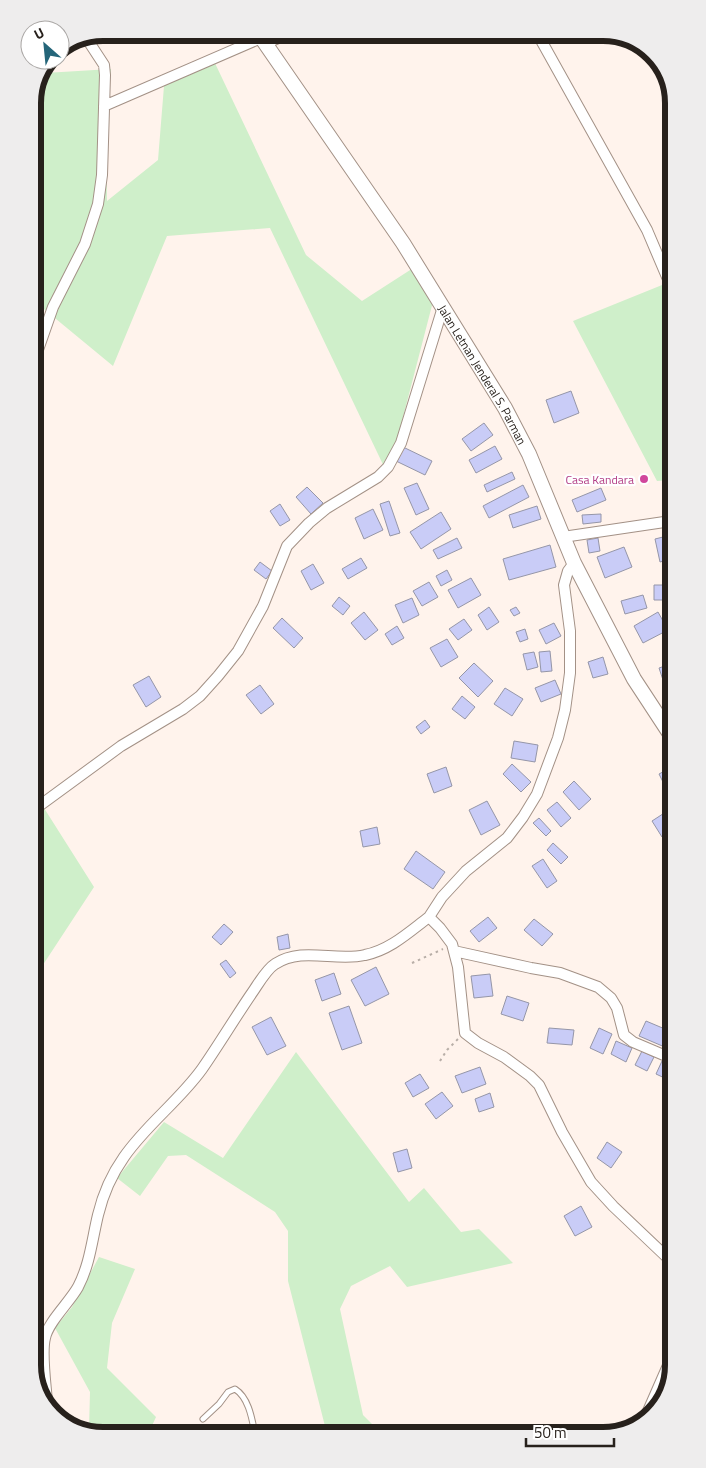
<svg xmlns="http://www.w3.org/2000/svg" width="706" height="1468" viewBox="0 0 706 1468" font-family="'Titillium Web',sans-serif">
	<rect width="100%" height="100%" fill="#fff3ec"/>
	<path fill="#cfefca" d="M213 59 306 255 362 301 421 263 436 290 388 475 270 228 167 236 113 366 33 300V99L45 73 111 69 106 129 107 201 158 160 164 86Z
		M667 283 670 293 671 480 657 481 573 321Z
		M35 803 44 808 94 887 35 977Z
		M296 1052 409 1202 424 1188 461 1232 479 1229 513 1263 407 1287 390 1266 351 1286 340 1309 363 1415 381 1433 327 1434 288 1281V1231L275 1212 186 1155 168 1156 140 1196 117 1178 164 1122 223 1158Z
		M99 1257 135 1269 112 1323 107 1368 156 1417 150 1430 137 1425 132 1435H99L86 1431 89 1430 90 1392 55 1328 72 1307Z"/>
	<path fill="#c9ccf7" stroke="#9596a8" d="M571 391 579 413 554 423 546 400Z
		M484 423 493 435 471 451 462 439Z
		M495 446 502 459 476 473 469 460Z
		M403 447 432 461 425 475 396 461Z
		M512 472 515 479 487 492 484 485Z
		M417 483 429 509 416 515 404 488Z
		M523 485 529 497 489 518 483 506Z
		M307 487 323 503 311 514 296 497Z
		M601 488 606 500 577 512 572 500Z
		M389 501 400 533 390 536 380 504Z
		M280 504 290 520 280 526 270 511Z
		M537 506 541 519 513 528 509 515Z
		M373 509 383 530 364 539 355 518Z
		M441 512 451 529 421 549 410 532Z
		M601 514V522L583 524 582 515Z
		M671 535V559L660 562 655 539Z
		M457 538 462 548 438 559 433 550Z
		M598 538 600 551 589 553 587 540Z
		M550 545 556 567 509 580 503 559Z
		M624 547 632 567 605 578 597 557Z
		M361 558 367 568 348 579 342 569Z
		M260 562 272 571 266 579 254 570Z
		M313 564 324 583 311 590 301 571Z
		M447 570 452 580 441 586 436 576Z
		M471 578 481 595 458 608 448 590Z
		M429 582 438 597 422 606 413 591Z
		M654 585H671V600H654Z
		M643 595 647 608 625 614 621 601Z
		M339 597 350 606 343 615 332 606Z
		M412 598 419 615 403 623 395 605Z
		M489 607 499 622 487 630 478 615Z
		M516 607 520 613 514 616 510 610Z
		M364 612 378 630 365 640 351 623Z
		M658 612 668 630 643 643 634 626Z
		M282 618 303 638 294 648 273 628Z
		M464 619 472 630 458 640 449 629Z
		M554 623 561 636 546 644 539 630Z
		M397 626 404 638 392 645 385 634Z
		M525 629 528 639 520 642 516 632Z
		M447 639 458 657 441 667 430 648Z
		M550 651 552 671 541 672 539 652Z
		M534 652 538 667 527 670 523 654Z
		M603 657 608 674 593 678 588 662Z
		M474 663 493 681 478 697 459 678Z
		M671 664V681L664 683 659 668Z
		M149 676 161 697 146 707 133 685Z
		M555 680 561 694 541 702 535 688Z
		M260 685 274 704 261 714 246 695Z
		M505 688 523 699 512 716 494 704Z
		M462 696 475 707 465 719 452 709Z
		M425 720 430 727 421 734 416 727Z
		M514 741 538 745 535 762 511 758Z
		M512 764 531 782 521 792 503 774Z
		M446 767 452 786 434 793 427 774Z
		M672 767V785L666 788 659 774Z
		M574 781 591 799 579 810 563 792Z
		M487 801 500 825 481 835 469 810Z
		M557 802 571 818 561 827 547 810Z
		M672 808V831L662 837 652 821Z
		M539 818 551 831 546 836 533 823Z
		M377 827 380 844 363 847 360 831Z
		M553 843 568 857 561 864 547 850Z
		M416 851 445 872 433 889 404 869Z
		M543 859 557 881 547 888 532 866Z
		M488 917 497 928 479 942 470 931Z
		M534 919 553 934 542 946 524 930Z
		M224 924 233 932 221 945 212 937Z
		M288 934 290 948 279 950 277 937Z
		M226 960 236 973 230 978 220 964Z
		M376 967 389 994 365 1006 351 980Z
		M334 973 341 994 322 1001 315 980Z
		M490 974 493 996 474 998 471 976Z
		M507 996 529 1003 523 1021 501 1014Z
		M349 1006 362 1043 342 1050 329 1013Z
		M271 1017 286 1046 267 1055 252 1027Z
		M646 1021 672 1032 667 1048 639 1036Z
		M549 1028 574 1030 572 1045 547 1043Z
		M599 1028 612 1034 603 1054 590 1048Z
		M616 1041 632 1048 626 1062 611 1054Z
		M642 1051 654 1057 647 1071 635 1065Z
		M662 1061 673 1067V1082L656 1074Z
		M480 1067 486 1084 462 1093 455 1076Z
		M420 1074 429 1088 413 1097 405 1083Z
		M442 1092 453 1106 436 1119 425 1104Z
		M490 1093 494 1107 479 1112 475 1099Z
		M607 1142 622 1152 611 1168 597 1158Z
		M407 1149 412 1168 398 1172 393 1153Z
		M581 1206 592 1227 575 1236 564 1216Z"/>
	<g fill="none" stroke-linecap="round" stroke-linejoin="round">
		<g stroke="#a39186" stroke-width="7">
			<path id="lane" d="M203 1419 219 1404 228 1392 235 1389C249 1398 252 1419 255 1434"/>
		</g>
		<g stroke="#a39186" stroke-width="12">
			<path id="street" d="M537 33 647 230 670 284
				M265 44 289 33
				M104 106 261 38
				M33 364 53 307 85 244 98 204 102 175 105 75 104 65 87 39
				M563 537 671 521
				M574 563 568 571 564 585 570 631V673L565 710 558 738 537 794 523 817 507 838 466 871 442 897 429 917 440 928 452 944 458 967 465 1033 478 1043 504 1057 530 1076 539 1085 562 1132 591 1182 613 1206 673 1263
				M35 809 121 746 183 709 200 696 218 676 238 651 263 606 287 546 309 523 327 508 378 477 388 467 401 443 443 307
				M454 951 531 968 560 973 598 987 611 998 617 1008 624 1035 633 1042 673 1059
				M47 1402C46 1386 41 1353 45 1338 48 1322 69 1303 78 1287 90 1264 92 1240 98 1215 103 1194 112 1174 124 1157 146 1125 179 1101 202 1069 220 1043 236 1016 254 990 260 981 267 969 275 964 302 946 335 962 365 955 390 950 409 932 429 917
				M645 1418 673 1354"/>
		</g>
		<g stroke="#a39186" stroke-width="16">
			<g id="secondary">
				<path id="s1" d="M258 33 403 243 505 408 529 454 574 563 634 679 672 737"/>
			</g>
		</g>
		<path stroke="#b8aea7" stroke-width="2" stroke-dasharray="2.5 4" stroke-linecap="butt" d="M33 302 41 308
			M412 963 443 949
			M440 1061 447 1050 458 1039"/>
		<use href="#lane" stroke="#fff" stroke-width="5"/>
		<use href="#street" stroke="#fff" stroke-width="10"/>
		<use href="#secondary" stroke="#fff" stroke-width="14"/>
	</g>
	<circle fill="#d1479c" stroke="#fff" stroke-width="2" cx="644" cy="479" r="5"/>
	<g text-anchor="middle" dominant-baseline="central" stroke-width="4.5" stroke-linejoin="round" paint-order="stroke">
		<g font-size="12" fill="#27211c" stroke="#fff">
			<text stroke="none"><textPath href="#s1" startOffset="409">Jalan Letnan Jenderal S. Parman</textPath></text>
		</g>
		<g font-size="12" fill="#b23c85" stroke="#fff" text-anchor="end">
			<text x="634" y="479">Casa Kandara</text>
		</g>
	</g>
	<path d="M0 0H706V1468H0ZM103 41H603A62 62 0 0 1 665 103V1365A62 62 0 0 1 603 1427H103A62 62 0 0 1 41 1365V103A62 62 0 0 1 103 41Z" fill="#eeeded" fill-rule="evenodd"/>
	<path fill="none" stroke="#27211c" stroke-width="6" d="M103 41H603A62 62 0 0 1 665 103V1365A62 62 0 0 1 603 1427H103A62 62 0 0 1 41 1365V103A62 62 0 0 1 103 41Z"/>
	<g transform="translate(45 45) rotate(333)"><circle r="24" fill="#ffffff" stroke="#a9a6a4"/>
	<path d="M0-4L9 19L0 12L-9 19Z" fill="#246579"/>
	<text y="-8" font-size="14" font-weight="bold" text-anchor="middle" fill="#27211c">U</text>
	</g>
	<path d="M526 1438v8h88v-8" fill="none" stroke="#27211c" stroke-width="2.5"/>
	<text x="534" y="1438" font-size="15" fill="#27211c" stroke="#ffffff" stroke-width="4" paint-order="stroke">50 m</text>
</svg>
